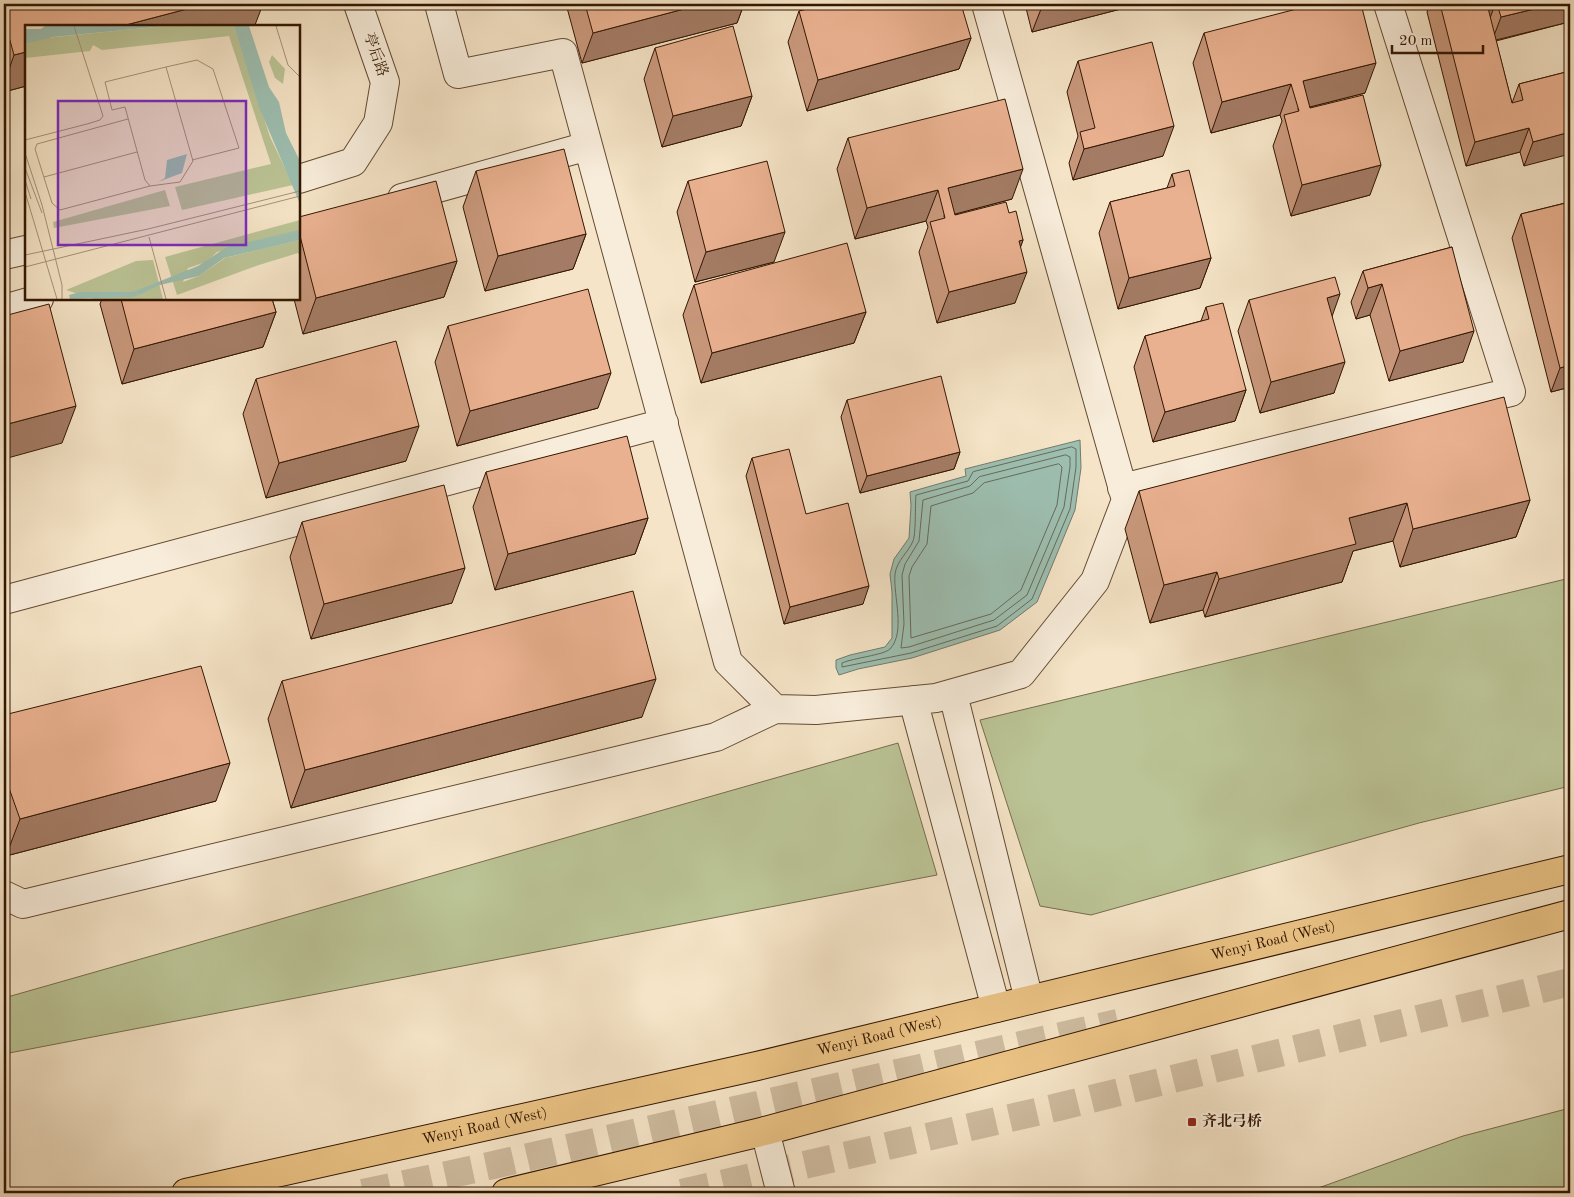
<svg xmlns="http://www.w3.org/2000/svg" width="1574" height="1197" viewBox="0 0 1574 1197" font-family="'Old Standard TT','Noto Serif SC',serif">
	<rect width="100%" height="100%" fill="#f5e4c7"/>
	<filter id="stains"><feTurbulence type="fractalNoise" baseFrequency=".004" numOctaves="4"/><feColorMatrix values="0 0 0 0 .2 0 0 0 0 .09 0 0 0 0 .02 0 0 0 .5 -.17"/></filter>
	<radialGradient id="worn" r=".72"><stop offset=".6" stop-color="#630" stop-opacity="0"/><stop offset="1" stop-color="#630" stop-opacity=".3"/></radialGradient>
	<path fill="#bbc496" stroke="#776d4c" d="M1570 578V786L1419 823 1091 915 1040 906 980 720Z
		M898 743 937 875 4 1054V998Z
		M1570 1108V1188L1543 1193H1297L1310 1191 1463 1136Z"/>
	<path fill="#9dbfb1" stroke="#737b6b" d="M1080 440 1081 468 1075 510 1037 602 1000 630 912 658 858 669 839 675 836 668V660L850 655 885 647 892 638V592L890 574 894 559 909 538 911 506 910 492 966 476 965 469Z"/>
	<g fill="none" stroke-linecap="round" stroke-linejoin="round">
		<path stroke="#686a59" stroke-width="1" d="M1072 447 1076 449V467L1070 509 1032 599 997 626 911 653 842 667V663C853 658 884 655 890 649 906 632 893 596 895 574 897 560 908 553 913 541 916 534 915 505 916 495L968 481 973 472Z
			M1066 455 1070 457V467L1064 507 1027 595 994 620 909 647 901 648 904 624 902 575 905 564 919 541 923 500 970 486 979 477Z
			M1059 464 1062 467 1057 505 1021 590 991 614 911 638 909 576 912 567 927 544 931 506 973 493 984 483Z"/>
		<path stroke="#cebb9f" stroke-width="28" stroke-dasharray="28 14" stroke-linecap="butt" d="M363 1193 489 1166 1118 1023
			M682 1193 1058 1107 1570 982"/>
		<g stroke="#644a32" stroke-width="30">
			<path id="minor" d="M439 4 458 74 563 53 728 662 775 709 816 710 936 698 1021 674 1095 581 1126 500 986 4
				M299 179 353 162 378 123 385 82 358 4
				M402 198 588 146
				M4 255 26 250
				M4 309 39 299
				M1122 488 1511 392 1388 4
				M4 600 664 423
				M953 694 1029 1000
				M913 700 996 1008
				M4 895 23 904 716 737 775 709
				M765 1131 781 1193"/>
		</g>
		<g stroke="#331601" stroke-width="30">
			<g id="major">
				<path id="s1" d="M186 1193 757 1066 1570 869"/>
				<path d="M506 1193 765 1131 1570 914"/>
			</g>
		</g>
		<use href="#minor" stroke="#f8eddb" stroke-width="28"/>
		<use href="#major" stroke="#eac284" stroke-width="28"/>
	</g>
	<path fill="#c9987c" stroke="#331601" d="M4 4 255 25 4 92Z
		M566 4H744L737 23 582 63Z
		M1025 4H1140L1032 32Z
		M1430 4H1570L1565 23 1496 41 1512 103 1519 84 1570 71 1524 166 1520 152 1466 166 1427 12Z
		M799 11 971 38 959 69 807 111 788 42Z
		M1204 33 1365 93 1310 107 1370 195 1291 216 1273 146 1282 121 1280 115 1211 133 1193 63Z
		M655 48 752 96 741 126 662 147 644 79Z
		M1078 61 1163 156 1073 180 1069 163 1078 136 1067 92Z
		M848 138 1012 199 955 214V215L1009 213 1023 240 1020 248 1015 303 937 323 919 252 928 227 926 221 855 239 837 169Z
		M476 171 586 234 573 269 485 291 463 207Z
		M1172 174 1211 258 1200 288 1118 309 1099 233 1110 202 1167 188Z
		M688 181 774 262 695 282 677 212Z
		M1570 188V387L1551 392 1512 238 1521 214 1565 203Z
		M299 232 457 261 444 297 303 334 294 299H299Z
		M1452 247 1463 362 1389 381 1370 315 1356 319 1351 302 1363 271Z
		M694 285 866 312 854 343 701 383 683 315Z
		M102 299H272L276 312 263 347 122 384 100 304Z
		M1249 300 1332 316 1334 393 1260 413 1238 331Z
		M1206 307 1246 390 1235 421 1153 442 1134 367 1145 336 1201 321Z
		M448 326 598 408 457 446 435 362Z
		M256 379 406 461 266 498 243 414Z
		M847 400 960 452 954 469 860 493 841 417Z
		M752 458 806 514 863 604 784 624 746 476Z
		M486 472 648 518 635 554 495 590 473 507Z
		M1139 491 1530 500 1516 537 1400 567 1393 541 1353 551 1342 582 1205 617 1203 610 1150 623 1125 529Z
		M302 522 452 603 311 639 290 557Z
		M282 681 642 717 291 808 268 719Z
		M4 715 216 801 6 856 4 849Z"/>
	<path fill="#a47c65" stroke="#331601" d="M206 4H263L255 25 251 26H122Z
		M703 4H744L737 23 582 63 593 33Z
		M1043 4H1140L1032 32Z
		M1486 4H1495L1488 24Z
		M1555 4H1570V9L1565 23 1492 41 1501 17Z
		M971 38 959 69 807 111 818 80Z
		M26 52V86L4 92V84L14 55Z
		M1376 63 1365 93 1298 110 1303 81Z
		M1291 84 1280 115 1211 133 1222 102Z
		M752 96 741 126 662 147 673 116Z
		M1174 126 1163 156 1073 180 1084 149Z
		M1529 128 1520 152 1466 166 1475 142Z
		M1570 132V154L1524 166 1533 142Z
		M1381 165 1370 195 1291 216 1302 185Z
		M1023 169 1012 199 944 217 948 188Z
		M938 190 926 221 855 239 867 208Z
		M785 232 774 262 695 282 706 252Z
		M586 234 573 269 485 291 498 256Z
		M1023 240 1012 271 1019 241Z
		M1211 258 1200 288 1118 309 1129 278Z
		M457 261 444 297 303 334 316 298Z
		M1027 272 1015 303 937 323 949 292Z
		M1382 284 1370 315 1356 319 1368 288Z
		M1340 294 1329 325 1327 298Z
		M276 312 263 347 122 384 134 349Z
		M866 312 854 343 701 383 712 353Z
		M1474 331 1463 362 1389 381 1400 351Z
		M1345 362 1334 393 1260 413 1271 382Z
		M1570 365V387L1551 392 1560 368Z
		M611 373 598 408 457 446 470 411Z
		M1246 390 1235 421 1153 442 1165 412Z
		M76 406 62 443 4 459V425Z
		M419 426 406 461 266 498 279 463Z
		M960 452 954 469 860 493 867 476Z
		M1530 500 1516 537 1400 567 1413 529Z
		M1407 503 1393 541 1353 551 1342 582 1205 617 1219 579 1349 518Z
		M648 518 635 554 495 590 508 554Z
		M465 568 452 603 311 639 324 604Z
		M1217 572 1203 610 1150 623 1164 585Z
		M869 586 863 604 784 624 790 607Z
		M656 679 642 717 291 808 305 770Z
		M230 763 216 801 6 856 20 819Z"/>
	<path fill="#eab190" stroke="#331601" d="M4 4H206L122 26H26V52L14 55 4 19Z
		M585 4H703L593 33Z
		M827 4H961L971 38 818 80 799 11Z
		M1316 4H1361L1376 63 1303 81 1310 108 1363 95 1381 165 1302 185 1284 115 1299 111 1291 84 1222 102 1204 33Z
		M1440 4H1487L1512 103 1523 100 1519 84 1570 71V132L1533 142 1529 128 1475 142Z
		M1497 4H1555L1501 17Z
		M733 26 752 96 673 116 655 48Z
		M1152 42 1174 126 1084 149 1080 132 1095 128 1078 61Z
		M1005 99 1023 169 948 188 955 215 1006 202 1009 213 1016 211 1023 240 1019 241 1027 272 949 292 930 222 945 218 938 190 867 208 848 138Z
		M564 149 586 234 498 256 476 171Z
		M767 161 785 232 706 252 688 181Z
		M1189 170 1211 258 1129 278 1110 202 1175 186 1172 174Z
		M436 181 457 261 316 298 299 232V217Z
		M1570 202V365L1560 368 1521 214Z
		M847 243 866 312 712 353 694 285Z
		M1452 247 1474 331 1400 351 1382 284 1368 288 1363 271Z
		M1335 277 1340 294 1327 298 1345 362 1271 382 1249 300Z
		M588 289 611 373 470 411 448 326Z
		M121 299H272L276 312 134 349Z
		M1223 303 1246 390 1165 412 1145 336 1209 319 1206 307Z
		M49 304 76 406 4 425V316Z
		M396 341 419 426 279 463 256 379Z
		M941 376 960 452 867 476 847 400Z
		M1504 397 1530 500 1413 529 1407 503 1349 518 1356 544 1219 579 1217 572 1164 585 1139 491Z
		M627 436 648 518 508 554 486 472Z
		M789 449 806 514 848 503 869 586 790 607 752 458Z
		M444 485 465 568 324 604 302 522Z
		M633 591 656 679 305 770 282 681Z
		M201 666 230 763 20 819 4 774V715Z"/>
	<rect fill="#8f2418" stroke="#f8eddb" stroke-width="2" x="1187" y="1117" width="10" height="10" rx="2.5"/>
	<g text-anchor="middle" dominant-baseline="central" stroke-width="4.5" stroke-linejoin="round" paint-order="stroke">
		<g font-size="15" fill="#331601" stroke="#f8eddb">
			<text transform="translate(375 55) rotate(71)">亭后路</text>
			<text stroke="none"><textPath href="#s1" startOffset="1116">Wenyi Road (West)</textPath></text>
			<text stroke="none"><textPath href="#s1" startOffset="711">Wenyi Road (West)</textPath></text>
			<text stroke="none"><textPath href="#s1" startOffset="306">Wenyi Road (West)</textPath></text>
		</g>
		<g font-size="15" font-weight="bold" fill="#331601" stroke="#f8eddb" text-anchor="start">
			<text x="1202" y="1122">齐北弓桥</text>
		</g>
	</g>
	<g transform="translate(25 25)">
		<rect width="275" height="275" fill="#f5e4c7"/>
		<path d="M140 1H209L245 112 268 160 157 185 150 162 246 139 204 11 77 25 68 20 65 26 0 33V19L21 13ZM140 165 145 181 29 203 28 197ZM275 195V205L271 207 192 227 181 237 163 243 158 257 174 251 200 233 270 216 275 215V231L273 228 234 240 152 270 140 232ZM128 235 138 274H69L41 265 111 236Z" fill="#bbc496"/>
		<path d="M247 30 260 44 258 59 250 53 244 37Z" fill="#bbc496"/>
		<path d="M20 1H140L28 12 0 19V4H16ZM209 1H224L244 62 254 77 261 108 275 136V179L234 82ZM162 129 157 148 133 157 140 153 142 135ZM275 205V215L199 233 174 251 135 260 109 272 45 274 44 270 55 267H108L173 241 202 222Z" fill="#9dbfb1"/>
		<path fill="none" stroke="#a79278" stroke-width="1" d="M251 1 263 40 275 52M141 42 168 136 155 157 125 161 120 155 100 82 87 85 80 57ZM141 42 172 35 188 44 214 123 167 135M103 94 12 119 10 124 27 178 35 185 125 161M0 115 62 99 75 95 78 91 49 1M0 128 17 180 37 260V274M0 143 17 188M19 152 112 127M0 155 6 174M0 167 32 274M124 212 141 274M0 230 123 204 275 166M0 242 275 171"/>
		<path fill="#7b2cbf" fill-opacity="0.15" stroke="#7b2cbf" stroke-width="2.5" d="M33 76H221V220H33Z"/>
		<rect width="275" height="275" fill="none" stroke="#331601" stroke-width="2.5"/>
	</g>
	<rect width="1574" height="1197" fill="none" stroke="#f5e4c7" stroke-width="20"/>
	<rect x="5" y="5" width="1564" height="1187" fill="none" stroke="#331601" stroke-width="2.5"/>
	<rect x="10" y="10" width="1554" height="1177" fill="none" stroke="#331601"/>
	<path d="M1392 45v8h91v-8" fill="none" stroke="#331601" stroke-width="2.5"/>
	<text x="1399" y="45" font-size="15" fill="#331601" stroke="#f8eddb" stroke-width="4" paint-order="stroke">20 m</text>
	<rect width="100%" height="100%" filter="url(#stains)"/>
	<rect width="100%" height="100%" fill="url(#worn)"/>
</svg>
